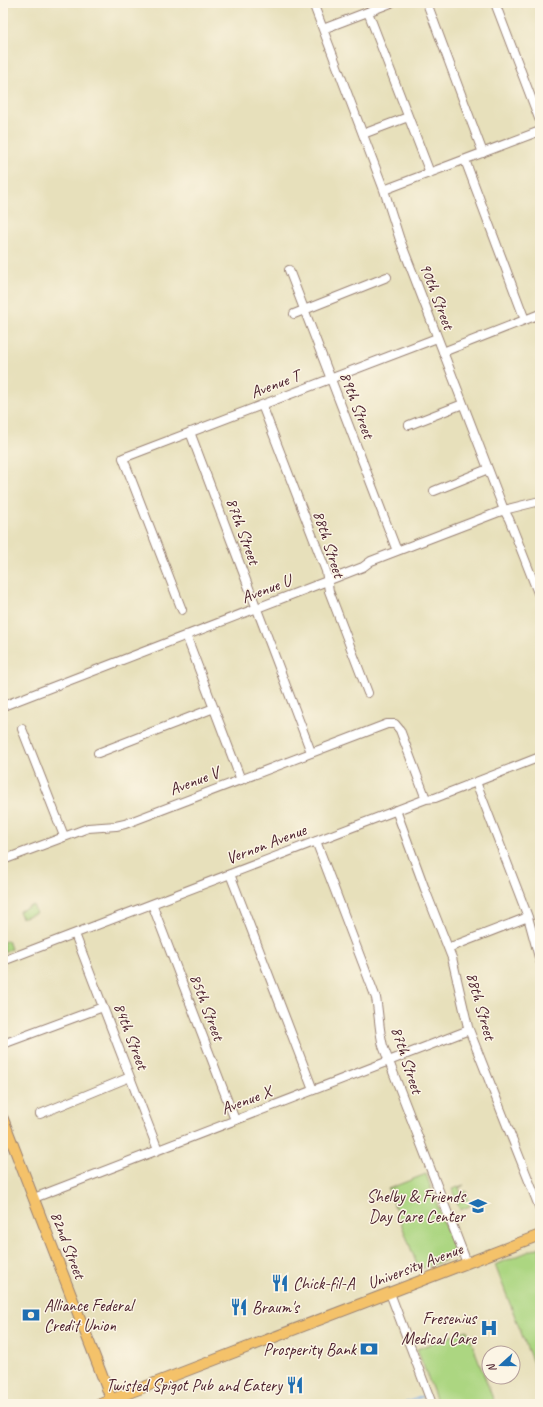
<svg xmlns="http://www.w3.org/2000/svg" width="543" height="1407" viewBox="0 0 543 1407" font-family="Caveat,sans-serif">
	<rect width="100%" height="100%" fill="#fcf5e5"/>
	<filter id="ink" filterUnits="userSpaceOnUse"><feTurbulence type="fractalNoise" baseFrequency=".025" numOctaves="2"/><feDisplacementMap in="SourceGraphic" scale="8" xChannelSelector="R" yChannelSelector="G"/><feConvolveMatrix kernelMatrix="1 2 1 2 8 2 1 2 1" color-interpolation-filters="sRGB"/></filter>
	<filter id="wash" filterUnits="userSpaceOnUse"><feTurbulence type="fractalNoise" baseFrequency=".012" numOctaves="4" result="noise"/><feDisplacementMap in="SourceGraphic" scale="16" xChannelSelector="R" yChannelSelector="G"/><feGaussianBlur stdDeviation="0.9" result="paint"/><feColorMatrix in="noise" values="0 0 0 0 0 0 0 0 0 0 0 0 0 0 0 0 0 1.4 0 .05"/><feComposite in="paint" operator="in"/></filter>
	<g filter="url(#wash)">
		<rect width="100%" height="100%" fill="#e7e0bb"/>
		<path fill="#acd681" stroke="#7b7a56" d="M33 905 36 913 22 918 19 911Z
			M8 940 11 949 3 953V942Z
			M426 1174 455 1253 453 1257 419 1270 388 1189Z
			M464 1185 459 1188 461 1193 466 1191 470 1206 460 1210 452 1189Z
			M540 1247V1364L534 1366 495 1265Z
			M467 1330 495 1404H438L417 1349Z"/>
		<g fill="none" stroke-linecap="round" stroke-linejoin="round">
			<path stroke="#73a8e1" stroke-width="1.5" d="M402 1404 424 1396"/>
		</g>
	</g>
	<g filter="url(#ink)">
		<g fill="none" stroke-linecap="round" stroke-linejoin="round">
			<g stroke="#988073" stroke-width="10">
				<path id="minor" d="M313 3 384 190 400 240 504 510 509 519 540 598
					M427 3 483 153
					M495 3 540 121
					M368 12 430 173
					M323 29 391 3
					M363 134 408 117
					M465 160 525 320
					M384 190 540 131
					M289 270 397 551
					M294 314 387 277
					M443 352 540 314
					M262 405 326 571 329 591 368 693
					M409 425 463 404
					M190 432 311 752
					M434 491 488 469
					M182 610 123 458 437 338
					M186 635 241 780
					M3 706 327 581 363 567 371 561 397 551 504 510 540 501
					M22 729 64 836
					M98 753 214 708
					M476 782 528 917 540 961
					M396 810 426 892 452 958 468 1027 540 1209
					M316 841 376 998C379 1014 379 1030 383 1046L467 1263
					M3 860 88 828 116 826 125 824 387 724H395L400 730 426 799
					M230 874 313 1090
					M152 904 235 1120
					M75 934 158 1150
					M448 948 528 917
					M3 961 426 799 435 798 540 757
					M3 1044 103 1007
					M40 1114 130 1077
					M34 1198 469 1030
					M390 1293 432 1404"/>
			</g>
			<g stroke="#988073" stroke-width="12">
				<path id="major" d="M3 1119 113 1404
					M100 1404 540 1235"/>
			</g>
			<use href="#minor" stroke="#fff" stroke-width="8"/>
			<use href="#major" stroke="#f4c26a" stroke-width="10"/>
		</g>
	</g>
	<defs>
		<g id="school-bare" transform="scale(1.38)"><path d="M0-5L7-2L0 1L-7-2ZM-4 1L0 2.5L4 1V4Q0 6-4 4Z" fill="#1f6fb2" stroke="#fcf5e5" stroke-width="2.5" paint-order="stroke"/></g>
		<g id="restaurant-bare" transform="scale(1.38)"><path d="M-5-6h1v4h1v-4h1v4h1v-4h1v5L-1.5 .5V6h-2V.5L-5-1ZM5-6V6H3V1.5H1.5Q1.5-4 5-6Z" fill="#1f6fb2" stroke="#fcf5e5" stroke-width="2.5" paint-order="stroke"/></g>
		<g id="bank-bare" transform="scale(1.38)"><path d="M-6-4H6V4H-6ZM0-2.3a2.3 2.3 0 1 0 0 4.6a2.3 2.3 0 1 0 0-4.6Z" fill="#1f6fb2" stroke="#fcf5e5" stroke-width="2.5" paint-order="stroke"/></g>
		<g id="hospital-bare" transform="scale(1.38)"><path d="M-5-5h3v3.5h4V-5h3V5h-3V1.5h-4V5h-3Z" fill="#1f6fb2" stroke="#fcf5e5" stroke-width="2.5" paint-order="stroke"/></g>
	</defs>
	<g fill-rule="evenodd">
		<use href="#school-bare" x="478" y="1206"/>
		<use href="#restaurant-bare" x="280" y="1283"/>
		<use href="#restaurant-bare" x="239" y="1307"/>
		<use href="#bank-bare" x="31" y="1315"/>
		<use href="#hospital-bare" x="489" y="1328"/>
		<use href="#bank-bare" x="369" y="1349"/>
		<use href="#restaurant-bare" x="295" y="1385"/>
	</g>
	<g text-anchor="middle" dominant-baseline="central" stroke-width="3" stroke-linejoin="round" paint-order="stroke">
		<g font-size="17" fill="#4a1f2b" stroke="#fcf5e5">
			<text transform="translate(437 296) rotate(69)">90th Street</text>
			<text transform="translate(275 384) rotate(-21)">Avenue T</text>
			<text transform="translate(357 405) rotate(69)">89th Street</text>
			<text transform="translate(243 531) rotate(70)">87th Street</text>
			<text transform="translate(329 544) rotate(72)">88th Street</text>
			<text transform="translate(266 589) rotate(-21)">Avenue U</text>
			<text transform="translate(194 781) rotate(-21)">Avenue V</text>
			<text transform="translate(266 844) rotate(-21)">Vernon Avenue</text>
			<text transform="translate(481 1006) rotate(74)">88th Street</text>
			<text transform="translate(207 1007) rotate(69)">85th Street</text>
			<text transform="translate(131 1036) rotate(69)">84th Street</text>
			<text transform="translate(407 1060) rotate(72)">87th Street</text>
			<text transform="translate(246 1100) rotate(-21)">Avenue X</text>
			<text transform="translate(68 1245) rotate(69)">82nd Street</text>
			<text transform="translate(415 1266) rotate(-21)">University Avenue</text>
		</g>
		<g font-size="17" fill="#4a1f2b" stroke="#fcf5e5" text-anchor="end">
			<text x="465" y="1196">Shelby &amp; Friends<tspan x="465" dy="20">Day Care Center</tspan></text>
			<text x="293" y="1283" text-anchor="start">Chick-fil-A</text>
			<text x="44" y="1305" text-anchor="start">Alliance Federal<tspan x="44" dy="20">Credit Union</tspan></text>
			<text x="252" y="1307" text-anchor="start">Braum's</text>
			<text x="476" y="1318">Fresenius<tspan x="476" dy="20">Medical Care</tspan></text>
			<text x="356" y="1349">Prosperity Bank</text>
			<text x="282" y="1385">Twisted Spigot Pub and Eatery</text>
		</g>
	</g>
	<rect width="543" height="1407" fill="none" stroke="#fcf5e5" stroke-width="16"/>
	<g transform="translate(501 1365) rotate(249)"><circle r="19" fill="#fcf5e5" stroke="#b59f9b"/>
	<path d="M0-3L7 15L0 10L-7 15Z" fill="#1f6fb2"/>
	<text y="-6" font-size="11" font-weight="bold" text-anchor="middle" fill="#4a1f2b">N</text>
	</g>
</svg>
